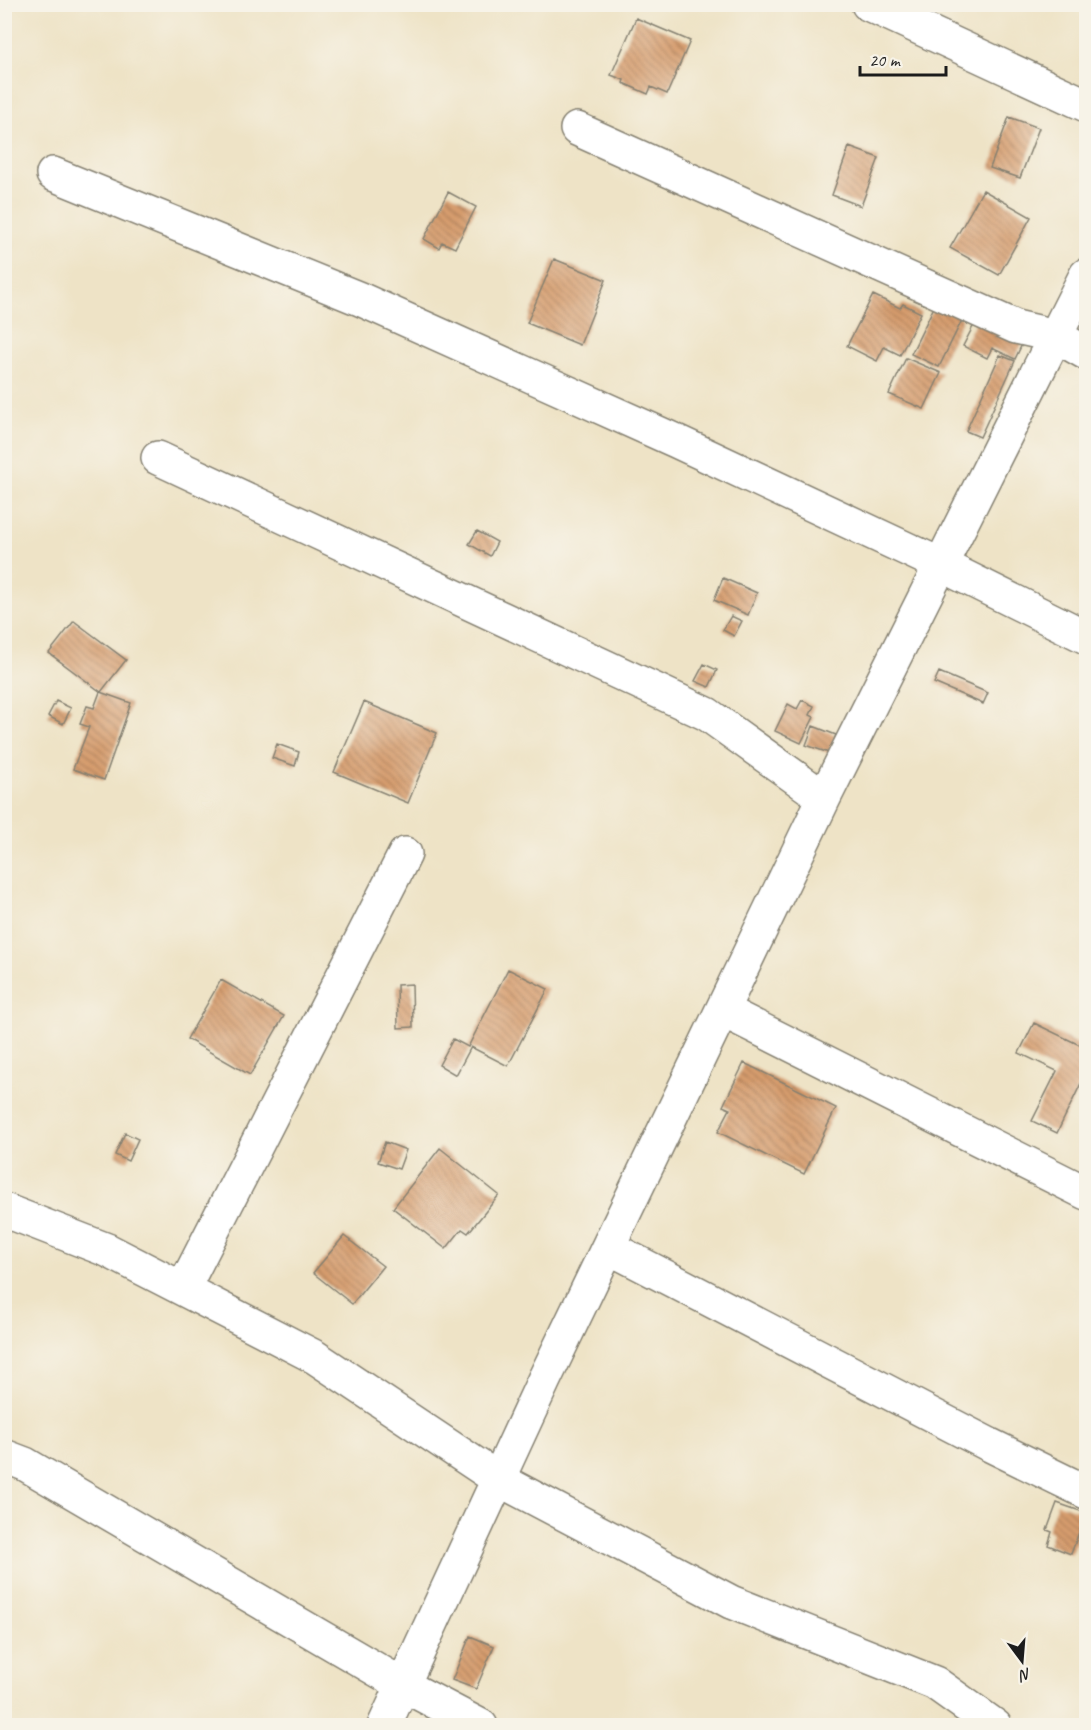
<svg xmlns="http://www.w3.org/2000/svg" width="1091" height="1730" viewBox="0 0 1091 1730" font-family="Caveat,sans-serif">
	<defs>
		<pattern id="building-back-hatch" width="6" height="6" patternUnits="userSpaceOnUse" patternTransform="scale(1.5)"><rect width="6" height="6" fill="#d69c6d"/><path d="M-1 5l2 2M0 0l6 6M5-1l2 2" fill="none" stroke="#ad7e59"/></pattern>
	</defs>
	<rect width="100%" height="100%" fill="#f7f3e8"/>
	<filter id="ink" filterUnits="userSpaceOnUse"><feTurbulence type="fractalNoise" baseFrequency=".0167" numOctaves="2"/><feDisplacementMap in="SourceGraphic" scale="12" xChannelSelector="R" yChannelSelector="G"/><feConvolveMatrix kernelMatrix="1 2 1 2 8 2 1 2 1" color-interpolation-filters="sRGB"/></filter>
	<filter id="wash" filterUnits="userSpaceOnUse"><feTurbulence type="fractalNoise" baseFrequency=".008" numOctaves="4" result="noise"/><feDisplacementMap in="SourceGraphic" scale="24" xChannelSelector="R" yChannelSelector="G"/><feGaussianBlur stdDeviation="1.35" result="paint"/><feColorMatrix in="noise" values="0 0 0 0 0 0 0 0 0 0 0 0 0 0 0 0 0 1.4 0 .05"/><feComposite in="paint" operator="in"/></filter>
	<g filter="url(#wash)">
		<rect width="100%" height="100%" fill="#eee3c6"/>
		<g id="blocks">
			<path fill="url(#building-back-hatch)" d="M636 18 690 41 667 94 651 87 648 94 623 83 624 80 611 75Z
				M1009 117 1039 128 1020 178 990 168Z
				M849 147 879 158 861 206 832 195Z
				M983 190 1031 217 999 275 950 248Z
				M448 192 476 207 455 248 442 242 439 248 424 239Z
				M554 259 606 280 580 345 527 323Z
				M873 295 900 308 903 304 921 313 900 355 884 347 877 361 847 346Z
				M935 305 963 318 939 367 911 354Z
				M977 319 1023 342 1015 359 992 348 987 358 963 346Z
				M1000 355 1015 361 980 437 966 431Z
				M906 358 941 373 924 409 889 394Z
				M477 531 497 542 490 556 469 544Z
				M723 578 757 593 748 615 714 600Z
				M731 616 742 621 734 636 723 630Z
				M74 621 126 660 101 692 49 653Z
				M704 664 717 670 709 687 695 681Z
				M939 672 988 693 983 704 934 683Z
				M100 692 131 703 104 780 73 769 89 727 80 724 87 706 94 708Z
				M802 700 814 706 810 715 814 717 801 743 775 731 788 704 797 709Z
				M56 701 71 708 63 724 48 716Z
				M364 702 437 733 408 803 334 772Z
				M813 726 836 735 829 753 806 745Z
				M277 744 299 752 295 766 272 758Z
				M508 969 548 989 508 1066 471 1047 456 1075 439 1065 453 1039 468 1047Z
				M221 980 284 1016 250 1075 187 1039Z
				M412 984 413 1027 398 1028 397 985Z
				M1034 1023 1086 1048V1073L1057 1133 1032 1121 1057 1071 1019 1053Z
				M744 1063 836 1108 804 1174 718 1132 730 1109 723 1106Z
				M125 1133 138 1139 128 1161 115 1155Z
				M385 1142 406 1150 399 1169 378 1162Z
				M440 1148 499 1195 468 1233 462 1229 446 1249 393 1208Z
				M344 1236 383 1266 352 1304 313 1273Z
				M1057 1503 1086 1513 1071 1554 1048 1545 1052 1532 1047 1530Z
				M470 1636 494 1646 476 1689 452 1680Z"/>
		</g>
	</g>
	<g filter="url(#ink)">
		<use href="#blocks" fill-opacity="0" stroke="#858071" stroke-width="1.5"/>
		<g fill="none" stroke-linecap="round" stroke-linejoin="round">
			<g stroke="#858071" stroke-width="36">
				<path id="minor" d="M868 4 1086 105
					M577 129 1016 327 1056 336 1086 353
					M53 174 360 299 676 441 941 565 1086 637
					M158 458 707 714 824 798
					M722 1010 1086 1193
					M4 1210 107 1250 315 1357 498 1479 731 1602 935 1683 995 1726
					M608 1247 988 1444 1086 1492
					M183 1289 405 854
					M4 1456 25 1464 403 1685 481 1726
					M384 1726 544 1380 824 798 1086 275"/>
			</g>
			<use href="#minor" stroke="#fff" stroke-width="33"/>
		</g>
	</g>
	<rect width="1091" height="1730" fill="none" stroke="#f7f3e8" stroke-width="24"/>
	<g transform="translate(1022 1661) rotate(164)" stroke="#f7f3e8" stroke-width="4.5" paint-order="stroke">
	<path d="M0-4.5L10 22L0 15L-10 22Z" fill="#1c1c1c"/>
	<text y="-9" font-size="16" font-weight="bold" text-anchor="middle" fill="#1c1c1c">N</text>
	</g>
	<path d="M860 66v9h86v-9" fill="none" stroke="#1c1c1c" stroke-width="3"/>
	<text x="869" y="66" font-size="18" fill="#1c1c1c" stroke="#f7f3e8" stroke-width="4.5" paint-order="stroke">20 m</text>
</svg>
